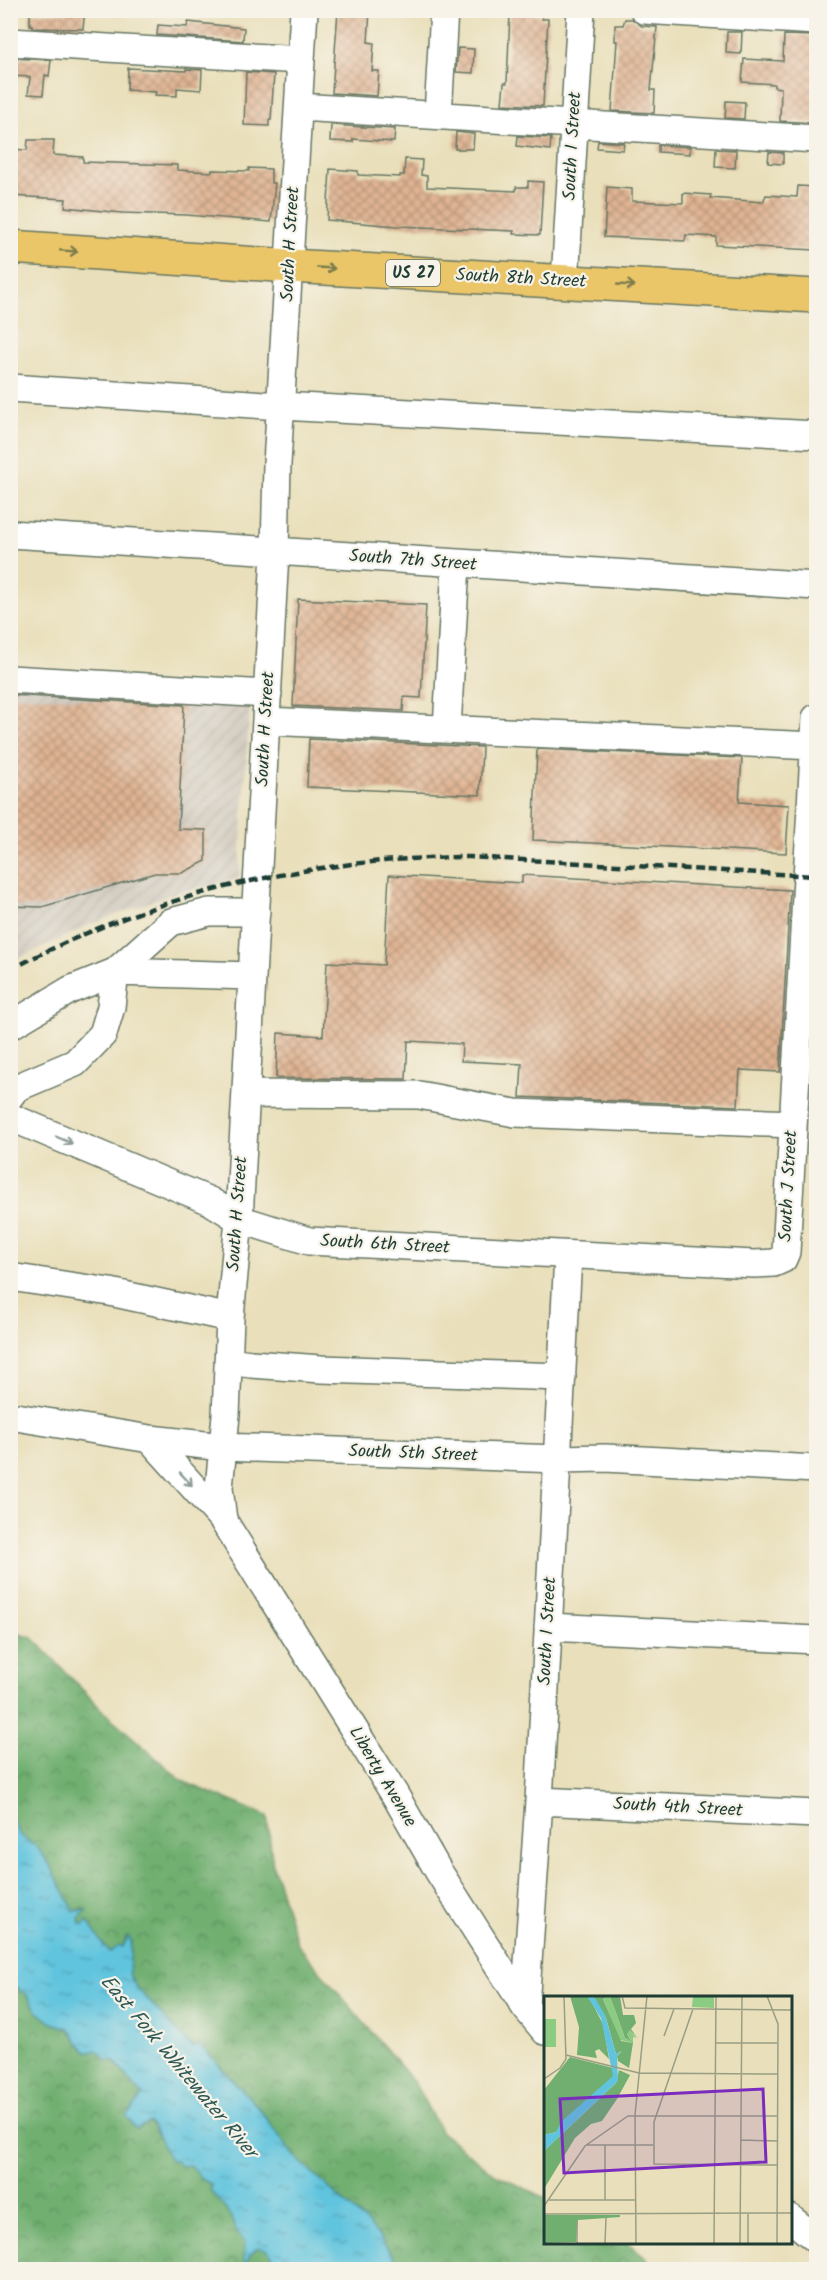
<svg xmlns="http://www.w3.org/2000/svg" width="827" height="2280" viewBox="0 0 827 2280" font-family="Kalam,sans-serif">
	<defs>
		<pattern id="industrial-furrows" width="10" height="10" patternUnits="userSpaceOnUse" patternTransform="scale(1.5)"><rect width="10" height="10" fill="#cac3b8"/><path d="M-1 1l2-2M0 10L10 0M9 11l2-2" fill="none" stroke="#ada89f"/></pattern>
		<pattern id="forest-crowns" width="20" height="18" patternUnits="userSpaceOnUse" patternTransform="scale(1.5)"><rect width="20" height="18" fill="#70af70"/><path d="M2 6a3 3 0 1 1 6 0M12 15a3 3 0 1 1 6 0" fill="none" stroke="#5b905d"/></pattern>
		<pattern id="water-ripples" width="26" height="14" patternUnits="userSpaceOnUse" patternTransform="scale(1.5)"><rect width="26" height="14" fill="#60c4de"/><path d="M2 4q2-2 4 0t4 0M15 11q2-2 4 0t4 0" fill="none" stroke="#4fa0b5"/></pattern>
		<pattern id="building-cross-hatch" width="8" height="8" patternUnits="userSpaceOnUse" patternTransform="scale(1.5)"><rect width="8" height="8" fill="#e0b493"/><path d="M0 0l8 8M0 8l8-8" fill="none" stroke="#b59479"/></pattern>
	</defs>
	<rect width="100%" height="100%" fill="#f7f3e8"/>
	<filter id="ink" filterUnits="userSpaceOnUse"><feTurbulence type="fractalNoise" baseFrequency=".0167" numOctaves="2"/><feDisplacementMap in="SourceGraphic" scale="12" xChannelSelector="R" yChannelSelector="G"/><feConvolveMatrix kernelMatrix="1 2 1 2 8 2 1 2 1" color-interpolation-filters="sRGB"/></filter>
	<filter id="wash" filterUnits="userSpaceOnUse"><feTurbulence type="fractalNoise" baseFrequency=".008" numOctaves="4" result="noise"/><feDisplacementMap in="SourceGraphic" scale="24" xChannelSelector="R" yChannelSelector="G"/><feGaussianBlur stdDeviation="1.35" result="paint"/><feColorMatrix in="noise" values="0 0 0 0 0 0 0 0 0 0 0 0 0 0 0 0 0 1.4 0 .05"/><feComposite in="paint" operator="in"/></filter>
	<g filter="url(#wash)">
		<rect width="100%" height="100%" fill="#e9dfba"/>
		<path fill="url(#industrial-furrows)" d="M10 674 251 688 239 879 171 894 89 925 11 962Z"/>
		<path fill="url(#forest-crowns)" stroke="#487652" stroke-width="1.5" d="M10 1631 33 1638 102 1710 182 1781 267 1816 273 1866 298 1945 414 2082 441 2132 495 2174 545 2198V2242L628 2243 658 2269H403L374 2230 293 2155 257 2106 203 2048H193L136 1987 129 1974 131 1940 126 1937 123 1947 110 1952C99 1943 96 1932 87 1921L84 1925H80L79 1918 86 1910 84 1909 74 1911 50 1865 37 1847 20 1835 10 1816Z
			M10 1985 25 1992 38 2012 52 2023 69 2028 86 2052 97 2050 107 2061 113 2060 143 2096C134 2105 125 2118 136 2129L149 2122 153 2126 171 2161 174 2159 189 2165 200 2177 211 2185V2191L230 2215 236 2230 245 2243 246 2263 250 2255 258 2247 267 2250 280 2269H11Z"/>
		<path fill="url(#water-ripples)" stroke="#408089" stroke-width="1.5" d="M10 1816 20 1835 37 1847 50 1865 74 1911 87 1910 79 1918 80 1925H84L87 1921C96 1931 99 1943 110 1952L119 1946 123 1947 128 1936 131 1940 129 1974 136 1987 193 2048 198 2045 203 2048 257 2106 293 2155 374 2230 403 2269H280L267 2250 258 2247 250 2255 246 2263H244L245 2243 236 2230 230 2215 211 2191V2185L200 2177 189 2165 181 2166 174 2160 171 2162 153 2126 149 2122 136 2129 126 2116 143 2096 114 2060 107 2061 97 2050 86 2052 69 2028 52 2023 38 2012 25 1992H21L18 1987 14 1988 11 1985Z"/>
		<g id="blocks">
			<path fill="url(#building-cross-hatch)" d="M66 10H85L83 29 32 28V25H30V13H66Z
				M338 10H370L368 42 374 43 372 71H379L377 96 332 93Z
				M510 13 542 15V19H548L543 106 502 104 504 83H507Z
				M625 19H632L642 26 657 27 651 90H655L654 113 612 111 617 41H615V25H623Z
				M188 22 244 28 243 41 157 35 158 25 187 27Z
				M727 32H742L741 54 726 53Z
				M784 35 816 36V123L780 121 781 88 774 87V84L742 82 744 59 783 61Z
				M458 48 474 49 473 73 456 72Z
				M10 58 51 60 49 76 45 75 43 95 28 94 30 77 10 76Z
				M128 68 186 71V69L202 70 201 90 177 88V96L155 95 156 92 127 90Z
				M246 72 274 74 271 120H269V126L244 125Z
				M726 101 745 102 744 119 725 118Z
				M331 125 395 129 394 142 353 139V142L330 141Z
				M456 132 474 134 473 149H455Z
				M518 136 551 138 550 150 517 146Z
				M28 140H54L53 155 83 157V162L177 165V170L212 172V170L249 171V168L271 169V183H275L271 222 186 215 122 213 65 207 66 199 10 196V149L27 150Z
				M598 141 624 143 623 150 597 148Z
				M658 145 690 147V154L658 152Z
				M716 149 736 150 735 168 715 167Z
				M769 152 783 153V164L768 163Z
				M405 159 422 160 421 175 427 176V187L516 191V187H528V181L543 182 540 235 513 234 514 231 397 226 327 220 330 169 358 171V175L400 177V175H404Z
				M798 186 816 187V250L716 245V237L686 235 685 241 604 237 607 187 632 189V201L683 203V193L711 195 710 198 763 202 766 195 797 197Z
				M298 599 426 605 421 698 404 697 403 711 293 706Z
				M10 695 184 705 178 829 206 830V861L182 873H155L42 907 10 906Z
				M309 739 482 747 480 795 307 787Z
				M537 749 742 758 739 802 789 805 786 853 533 840Z
				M389 875 522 883V875L790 890 780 1072 740 1070 738 1106 520 1097 522 1064 461 1061 462 1044 408 1041 406 1079 276 1078 278 1033 323 1036 327 962 384 965Z"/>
		</g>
	</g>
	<g filter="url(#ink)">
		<use href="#blocks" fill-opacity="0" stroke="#667663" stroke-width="1.5"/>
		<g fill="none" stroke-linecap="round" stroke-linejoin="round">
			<g stroke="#667663" stroke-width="30">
				<path id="minor" d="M304 10 277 464 275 553 239 1219 230 1318 226 1415 219 1488 223 1520 395 1795 439 1872 525 2007 545 2031
					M644 10 816 21
					M10 42 301 60
					M299 107 816 139
					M438 115 444 10
					M565 281 581 10
					M10 388 281 406 816 435
					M10 534 816 586
					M10 679 268 694
					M266 721 815 746
					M447 729 456 564
					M10 1026 70 990 115 972 171 922 209 912H256
					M246 1094 419 1095 515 1113 793 1124
					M10 1096 16 1088 75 1063 103 1034 111 1007 115 972 252 976
					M10 1117 210 1201 239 1219 309 1241 754 1264 774 1263 783 1259 786 1252 816 718
					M10 1277 110 1292 230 1318
					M228 1361 251 1364 321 1369 562 1377
					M10 1416 150 1439 223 1447 558 1459 605 1458 816 1469
					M150 1439 223 1520
					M548 1627 816 1640
					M539 1801 816 1814
					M525 2007 539 1801 568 1256
					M790 2218 816 2239"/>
			</g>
			<g stroke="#667663" stroke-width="36">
				<path id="highway" d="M10 247 290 266 816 296"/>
			</g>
			<use href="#minor" stroke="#fff" stroke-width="27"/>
			<use href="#highway" stroke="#ebc669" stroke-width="33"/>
			<path stroke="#1f3d34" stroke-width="4.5" stroke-dasharray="9 4.5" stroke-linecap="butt" d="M10 970C153 893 309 858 470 857L816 876"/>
		</g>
		<defs><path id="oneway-shaft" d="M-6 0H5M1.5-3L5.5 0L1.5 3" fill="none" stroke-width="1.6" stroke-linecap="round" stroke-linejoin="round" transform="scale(1.5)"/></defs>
		<g stroke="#7b7b4c">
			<use href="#oneway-shaft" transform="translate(69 251) rotate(4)"/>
			<use href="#oneway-shaft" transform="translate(326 268) rotate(3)"/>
			<use href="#oneway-shaft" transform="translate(626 285) rotate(3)"/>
		</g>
		<g stroke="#8f9e9a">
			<use href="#oneway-shaft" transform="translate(64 1140) rotate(23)"/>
			<use href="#oneway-shaft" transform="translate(186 1479) rotate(47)"/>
		</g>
	</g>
	<g text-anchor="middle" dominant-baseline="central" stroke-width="4.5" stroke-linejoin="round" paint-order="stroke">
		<rect fill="#f7f3e8" stroke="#60746a" stroke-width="1.5" x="386" y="260" width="54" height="26" rx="4.5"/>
		<g font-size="16" font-weight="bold" fill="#1f3d34">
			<text x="413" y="273">US 27</text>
		</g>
		<g font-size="18" fill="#1f3d34" stroke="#f7f3e8">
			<text transform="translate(573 146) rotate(-87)">South I Street</text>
			<text transform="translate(291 244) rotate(-87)">South H Street</text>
			<text transform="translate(521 279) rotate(3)">South 8th Street</text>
			<text transform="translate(413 561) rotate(4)">South 7th Street</text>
			<text transform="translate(266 729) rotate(-87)">South H Street</text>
			<text transform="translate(789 1186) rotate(-87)">South J Street</text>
			<text transform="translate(238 1214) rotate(-86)">South H Street</text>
			<text transform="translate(385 1245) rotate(3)">South 6th Street</text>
			<text transform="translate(413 1454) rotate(2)">South 5th Street</text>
			<text transform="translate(548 1631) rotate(-87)">South I Street</text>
			<text transform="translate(382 1777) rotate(59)">Liberty Avenue</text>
			<text transform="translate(678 1808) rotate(3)">South 4th Street</text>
		</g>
		<g font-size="20" font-style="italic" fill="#2c5856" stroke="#f7f3e8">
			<text transform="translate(178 2067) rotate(50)">East Fork Whitewater River</text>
		</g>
	</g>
	<g transform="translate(544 1996)">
		<rect width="248" height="248" fill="#e9dfba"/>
		<path d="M66 0 80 40 82 43 87 44 83 38 86 34 92 42 89 41V47L76 44 59 2Z" fill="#8bcb82"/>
		<path d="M26 0H43L48 7 59 28 65 63 55 53 51 55 53 62 33 59 35 31ZM48 0H63L59 3 77 45 89 47 85 72 74 65 73 60 78 55 72 58 62 22ZM66 0H76L79 19H90L92 27 87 33 94 43 86 34 83 38 87 45 81 42ZM26 61 69 72V82L12 136 0 139V94ZM75 74 86 79 73 103 58 125 47 128 31 142 0 193V155L72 87ZM1 219H76V221L34 224 32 246 0 247Z" fill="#70af70"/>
		<path d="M149 0H170V12L148 11Z" fill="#8bcb82"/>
		<path d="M0 23H12V51H0Z" fill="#8bcb82"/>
		<path d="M43 0 51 2 61 19 72 58 78 55 73 60 74 85 0 155V139L12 136 18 125 69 80 57 22Z" fill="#60c4de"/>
		<path fill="none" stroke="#989e84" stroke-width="1.5" d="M78 0 81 12 248 14M223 0 234 28 233 247M149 13 110 126V168L233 169M120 40 130 13M172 47H233M22 59 95 77 233 78M0 83 16 72 22 63 20 0M197 144 233 145M43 149H109M61 149V204M4 204H92M0 210 41 150 84 120H234M204 217V247M0 218 248 217M33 225V247M61 247 62 222M92 247 91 119 103 0M170 247 172 0M196 247 198 0"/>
		<path fill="#7b2cbf" fill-opacity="0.15" stroke="#7b2cbf" stroke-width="3" d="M219 93 222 166 20 177 16 103Z"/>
		<rect width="248" height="248" fill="none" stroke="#1f3d34" stroke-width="3"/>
	</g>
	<rect width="827" height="2280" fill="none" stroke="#f7f3e8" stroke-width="36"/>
</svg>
